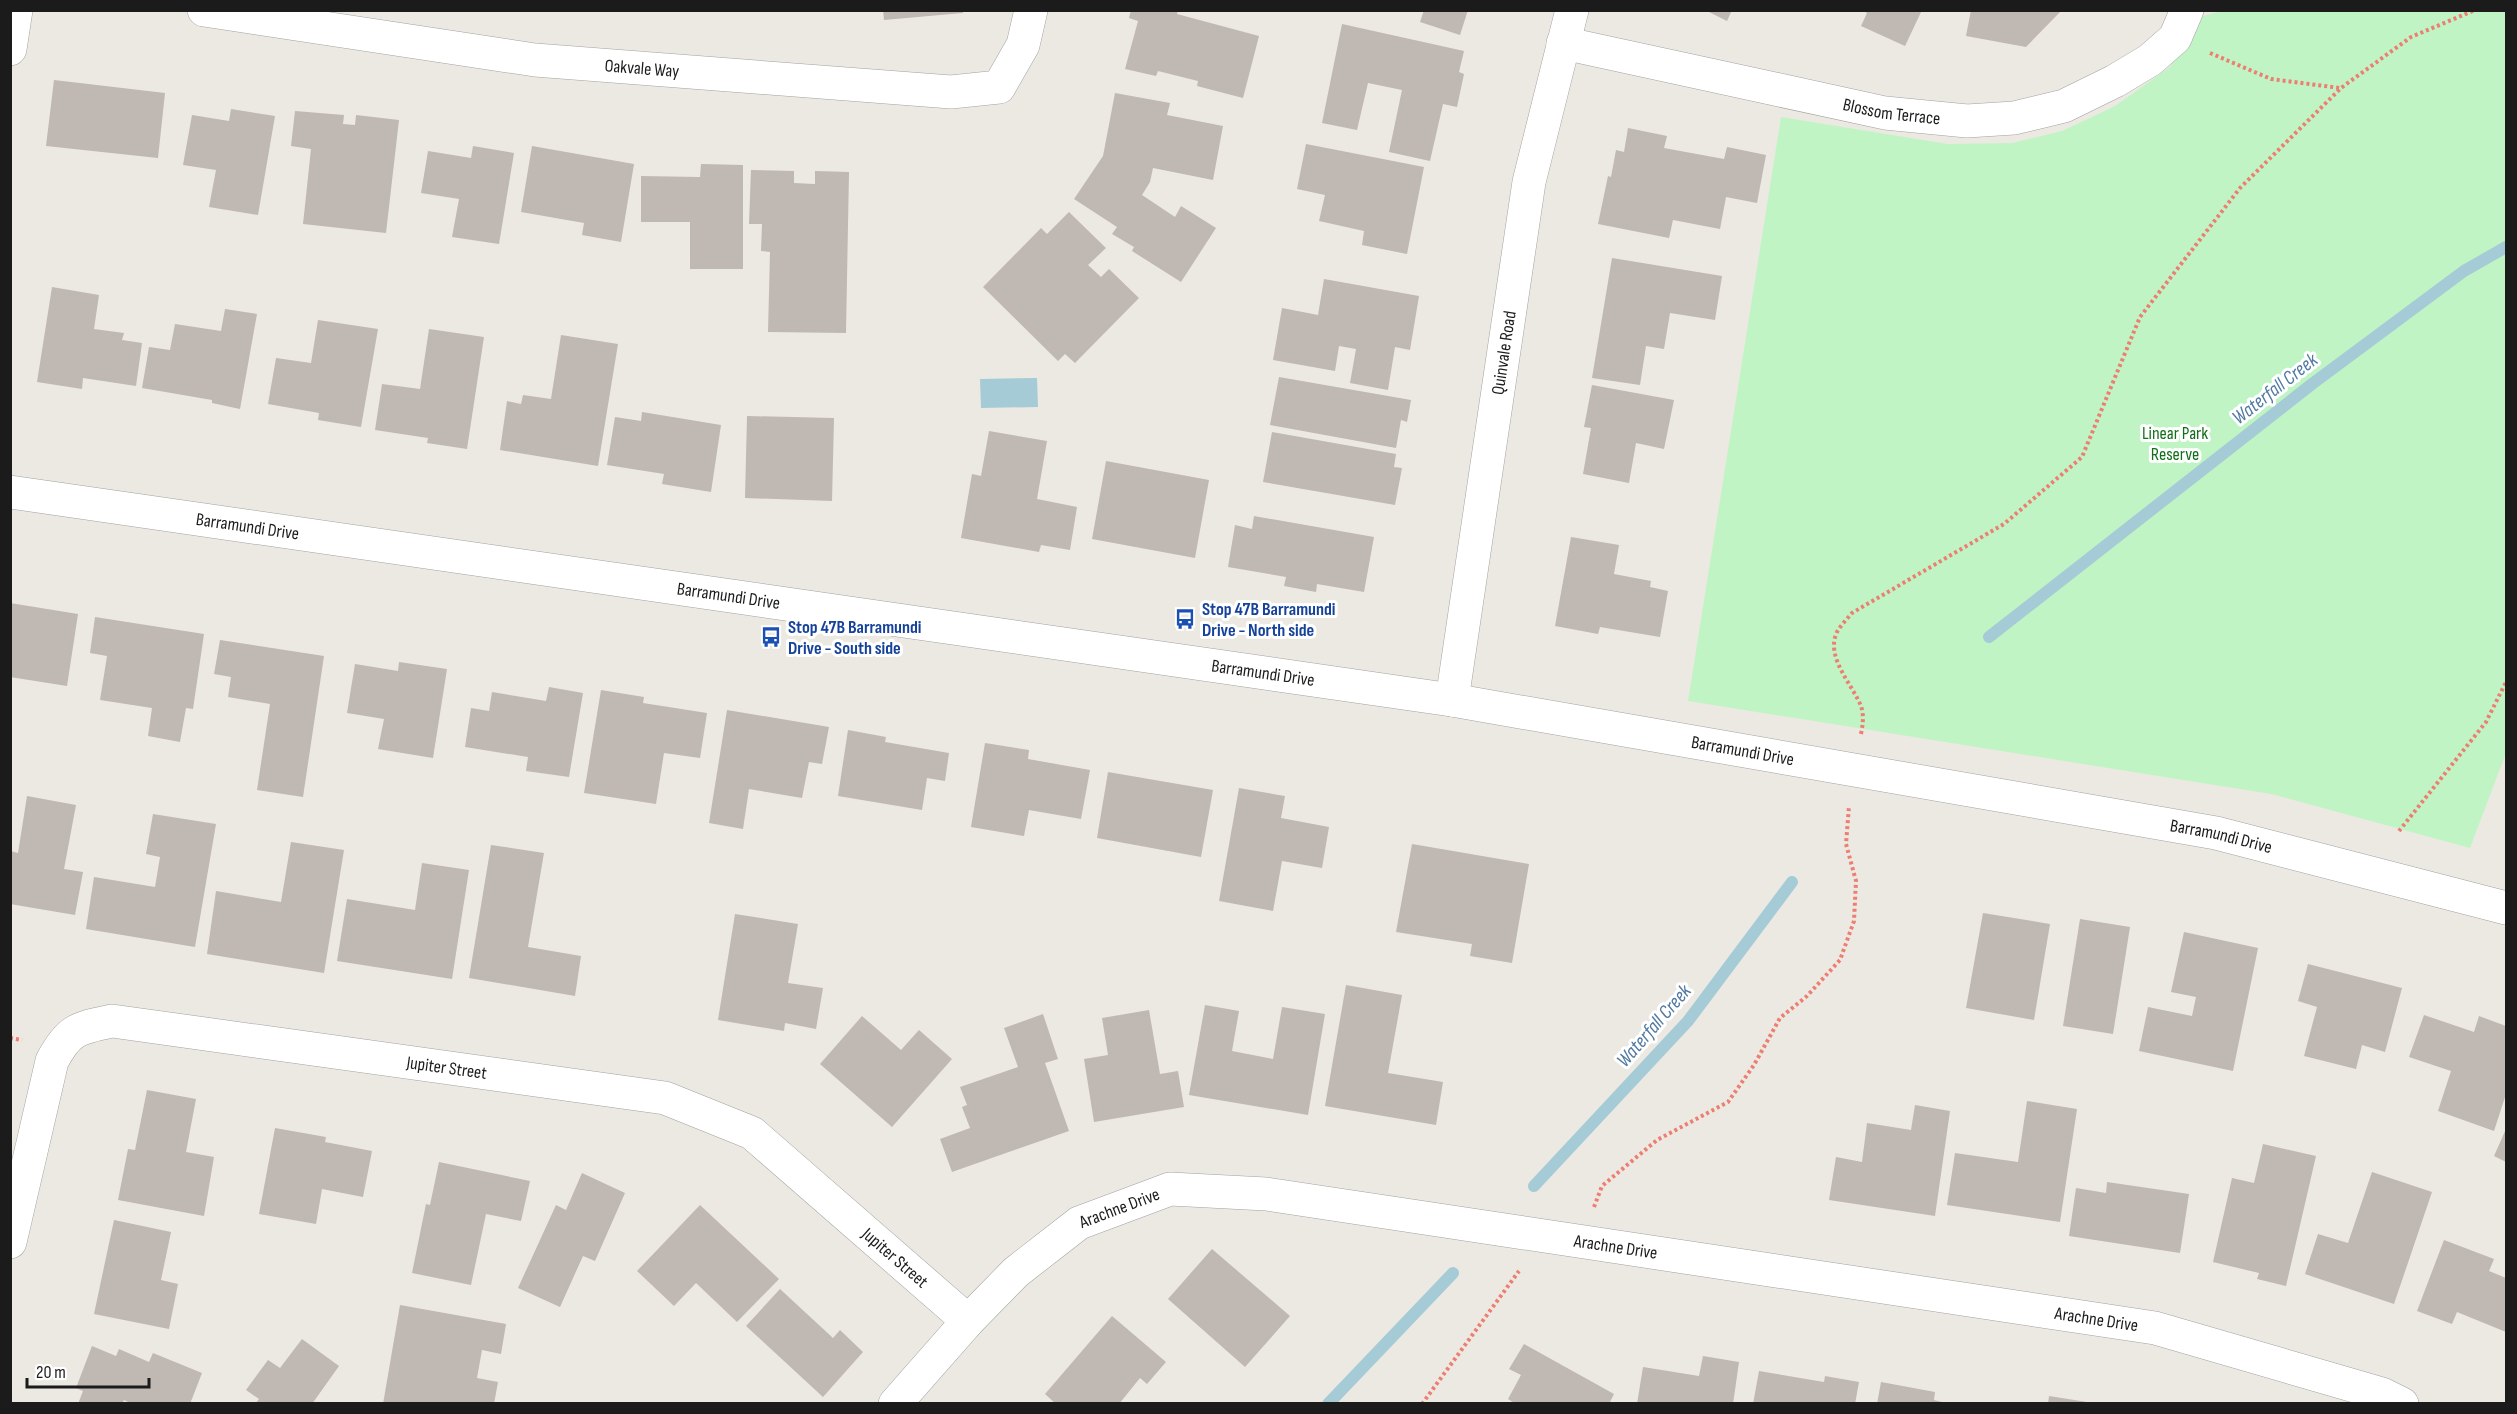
<svg xmlns="http://www.w3.org/2000/svg" width="2517" height="1414" viewBox="0 0 2517 1414" font-family="'Sofia Sans Condensed',sans-serif">
	<rect width="100%" height="100%" fill="#ece9e2"/>
	<path fill="#c1f4c5" d="M2222 11H2506V753L2470 848 2271 794 1688 701 1781 117 1948 144 2012 143 2062 131 2115 106 2170 67 2203 16Z"/>
	<path fill="#a5cbd6" d="M1037 378 1038 407 981 408 980 379Z"/>
	<g fill="none" stroke-linecap="round" stroke-linejoin="round">
		<path stroke="#a5cbd6" stroke-width="12" d="M1989 637 2312 384 2464 271 2506 247
			M1534 1186 1688 1021 1792 882
			M1328 1404 1453 1273"/>
	</g>
	<path fill="#c0b8b2" d="M883 10H963V13L884 20Z
		M1131 10H1178L1177 14 1259 36 1243 98 1197 86 1198 81 1158 71 1156 76 1125 69 1138 21 1129 18Z
		M1424 10H1468L1460 35 1420 22Z
		M1705 10H1732L1727 21Z
		M1862 10H1922L1905 46 1861 26 1867 13Z
		M1971 10H2062L2026 47 1966 36Z
		M1342 24 1464 51 1459 72 1464 74 1457 107 1443 104 1430 161 1389 152 1402 90 1368 83 1357 130 1322 123Z
		M54 80 165 93 158 158 46 146Z
		M1115 93 1170 103 1167 115 1223 126 1213 180 1153 168 1150 182 1142 195 1175 217 1181 206 1216 228 1181 282 1132 251 1134 247 1112 234 1117 227 1074 199 1103 156Z
		M231 109 275 116 258 215 209 207 216 170 183 165 192 115 229 121Z
		M295 111 344 115 343 124 355 125 356 115 399 120 386 233 303 224 311 149 291 146Z
		M1628 128 1667 136 1664 148 1724 159 1727 147 1766 155 1757 203 1726 197 1720 229 1673 220 1669 238 1598 224 1608 176 1611 177 1616 150 1624 152Z
		M1306 144 1424 167 1407 254 1362 245 1364 231 1319 221 1325 195 1297 189Z
		M473 146 514 153 499 244 452 237 459 199 421 193 428 151 471 158Z
		M532 146 634 164 621 242 582 235 584 223 521 212Z
		M701 164 743 165V269H690V222H641V176L700 177Z
		M751 170 794 171V183L815 184V171L849 172 846 333 768 332 770 252 761 251 762 224H749Z
		M1069 212 1106 248 1088 265 1101 277 1109 269 1139 298 1075 363 1065 354 1058 361 983 287 1041 228 1047 234Z
		M1612 258 1722 276 1715 320 1670 313 1664 349 1646 346 1640 385 1592 378Z
		M1324 279 1419 296 1410 350 1395 347 1388 390 1350 383 1356 349 1339 346 1335 371 1273 360 1282 308 1318 315Z
		M52 287 99 295 94 329 124 333 122 340 142 343 136 386 83 378 82 389 37 382Z
		M225 309 257 314 240 409 212 403V400L142 388 149 347 170 350 175 324 221 331Z
		M318 320 378 329 361 427 318 420 319 413 268 404 276 358 311 363Z
		M429 329 484 337 467 449 427 443 428 438 375 430 382 384 420 389Z
		M561 335 618 344 598 466 500 450 507 401 521 404 523 395 551 399Z
		M1279 377 1411 400 1407 422 1401 420 1396 448 1270 425Z
		M1592 385 1674 400 1664 449 1636 443 1629 483 1583 474 1591 428 1584 427Z
		M642 412 721 425 711 492 662 484 664 474 607 465 615 417 641 421Z
		M747 416 834 418 832 501 745 498Z
		M989 431 1047 441 1037 499 1077 507 1070 550 1041 545 1039 552 961 538 972 474 981 476Z
		M1272 432 1396 454 1394 467 1402 468 1395 505 1263 482Z
		M1106 461 1209 480 1195 558 1092 539Z
		M1254 516 1374 537 1364 592 1317 584 1316 592 1284 586 1286 577 1228 567 1235 525 1252 529Z
		M1571 537 1619 545 1614 574 1651 581 1650 587 1668 591 1660 637 1600 627 1598 634 1555 626Z
		M10 603 78 614 67 686 10 677Z
		M95 617 204 634 193 709 186 708 180 742 148 736 152 708 100 700 107 656 90 653Z
		M220 640 324 656 303 797 257 790 270 704 228 697 231 677 214 674Z
		M399 662 447 669 433 758 378 749 384 719 347 713 355 664 398 671Z
		M549 687 583 693 569 777 526 771 528 757 465 747 471 708 489 711 492 692 546 701Z
		M601 690 644 697 643 703 707 713 700 758 664 753 656 804 584 793Z
		M727 710 829 727 822 764 809 762 802 798 749 789 743 829 709 823Z
		M848 730 886 737 885 742 949 753 945 781 927 778 922 810 838 796Z
		M985 743 1029 750 1028 759 1090 770 1081 819 1029 810 1024 836 971 827Z
		M1108 772 1213 790 1201 857 1097 838Z
		M1239 788 1285 796 1281 818 1329 827 1322 868 1282 861 1273 911 1219 901Z
		M27 796 76 805 64 869 83 872 75 915 10 904V851L18 853Z
		M153 814 216 824 195 947 86 929 94 877 155 887 160 857 146 854Z
		M291 842 344 850 324 973 207 954 216 891 281 902Z
		M1412 844 1529 864 1512 963 1470 956 1472 944 1396 932Z
		M491 845 544 853 528 947 581 956 575 996 469 978Z
		M422 863 469 870 452 979 337 961 347 899 415 910Z
		M1983 913 2050 924 2034 1020 1966 1008Z
		M735 914 798 924 788 983 823 988 816 1029 785 1023 784 1031 718 1020Z
		M2080 919 2130 927 2113 1034 2063 1026Z
		M2184 932 2258 948 2233 1071 2139 1051 2148 1007 2192 1016 2196 997 2171 992Z
		M2308 964 2402 988 2385 1052 2362 1045 2356 1069 2304 1056 2317 1007 2298 1001Z
		M1346 985 1402 995 1388 1073 1443 1082 1436 1125 1325 1106Z
		M1205 1005 1239 1011 1232 1051 1273 1059 1282 1007 1325 1014 1308 1115 1189 1095Z
		M1149 1010 1160 1074 1178 1071 1184 1107 1094 1122 1084 1059 1108 1055 1102 1018Z
		M1043 1014 1058 1059 1045 1063 1069 1131 952 1172 940 1139 970 1128 962 1107 967 1105 960 1087 1018 1067 1004 1028Z
		M2424 1015 2474 1032 2479 1016 2506 1026V1094L2494 1131 2438 1111 2451 1071 2409 1057Z
		M862 1016 901 1050 919 1030 952 1059 892 1127 820 1064Z
		M147 1090 196 1099 186 1152 214 1157 204 1216 118 1200 128 1149 135 1150Z
		M2027 1101 2077 1109 2060 1222 1947 1205 1955 1153 2018 1162Z
		M1915 1105 1950 1111 1935 1216 1829 1200 1836 1157 1862 1162 1867 1123 1911 1130Z
		M275 1128 326 1137 325 1142 372 1151 363 1197 322 1189 316 1224 259 1214Z
		M2506 1129V1162L2494 1156Z
		M2263 1144 2316 1156 2286 1286 2257 1279 2259 1273 2213 1262 2232 1178 2254 1183Z
		M439 1162 530 1181 521 1221 486 1214 471 1285 412 1273 426 1204 430 1205Z
		M2372 1172 2432 1192 2394 1304 2305 1274 2318 1234 2348 1243Z
		M582 1173 625 1193 595 1261 583 1256 560 1307 518 1288 556 1205 566 1210Z
		M2107 1182 2189 1194 2180 1253 2069 1236 2076 1188 2106 1193Z
		M700 1205 779 1279 737 1322 696 1283 674 1306 637 1271Z
		M114 1220 171 1232 161 1280 178 1284 169 1329 94 1314Z
		M2444 1240 2494 1259 2489 1271 2506 1278V1332L2457 1312 2452 1324 2417 1311Z
		M1212 1249 1290 1316 1245 1367 1168 1299Z
		M780 1289 833 1338 840 1330 863 1352 823 1397 746 1326Z
		M400 1305 506 1324 501 1354 482 1350 477 1378 498 1382 494 1404H383Z
		M1112 1316 1166 1362 1147 1384 1140 1378 1119 1404H1056L1045 1394Z
		M302 1339 339 1366 312 1404H255L259 1399 246 1390 268 1360 280 1368Z
		M1524 1344 1614 1394 1609 1404H1516L1508 1399 1521 1375 1509 1369Z
		M92 1346 116 1356 119 1349 149 1362 153 1353 202 1373 190 1404H132L124 1400 122 1404H78L83 1391 76 1388Z
		M1703 1356 1739 1362 1733 1404H1637L1643 1367 1699 1376Z
		M1759 1371 1824 1382 1825 1376 1859 1382 1855 1404H1753Z
		M1881 1382 1935 1392 1934 1400 1950 1404H1877Z
		M2049 1396 2087 1402V1404H2048Z"/>
	<g fill="none" stroke-linecap="round" stroke-linejoin="round">
		<g stroke="#a2a2a2" stroke-width="34">
			<g id="street">
				<path id="s1" d="M204 10 535 60 951 92 999 87 1023 45 1031 10"/>
				<path id="s2" d="M1563 43 1885 113 1967 121 2014 118 2064 106 2115 81 2150 60 2175 38 2187 10"/>
				<path d="M10 49 16 10"/>
				<path id="s3" d="M10 492 1452 700 2216 833 2506 908"/>
				<path id="s4" d="M1452 700 1529 182 1572 10"/>
				<path id="s5" d="M10 1242 52 1061C69 1029 78 1028 112 1021L665 1098 752 1133 968 1321"/>
				<path id="s6" d="M895 1404 968 1321 1016 1272 1079 1223 1170 1189 1266 1194 2155 1328 2382 1394 2402 1404"/>
			</g>
		</g>
		<path stroke="#ed7e72" stroke-width="4" stroke-dasharray="3 3" stroke-linecap="butt" d="M2210 53 2271 79 2340 88
			M1861 734C1863 724 1864 715 1861 706 1852 684 1825 657 1837 632 1841 625 1847 619 1852 613L2004 524 2082 457 2140 317 2240 188 2341 88 2411 37 2475 10
			M2399 831 2486 722 2506 682
			M10 1038 22 1040
			M1594 1207 1602 1186 1657 1140 1728 1102 1754 1065 1780 1018 1807 996 1840 960 1854 921 1856 881 1846 844 1849 806
			M1422 1404 1519 1271"/>
		<use href="#street" stroke="#fff" stroke-width="33"/>
	</g>
	<defs>
		<g id="bus-bare" transform="scale(1.62)"><path d="M-5-6H5V4H4V6H2V4H-2V6H-4V4H-5ZM-3.5-4V0h7V-4ZM-3.5 1.2v1.5H-2V1.2ZM2 1.2v1.5H3.5V1.2Z" fill="#1a4fb4" stroke="#fff" stroke-width="2.5" paint-order="stroke"/></g>
	</defs>
	<g fill-rule="evenodd">
		<use href="#bus-bare" x="1185" y="619"/>
		<use href="#bus-bare" x="771" y="637"/>
	</g>
	<g text-anchor="middle" dominant-baseline="central" stroke-width="6" stroke-linejoin="round" paint-order="stroke">
		<g font-size="18" fill="#1b1b1b" stroke="#fff">
			<text stroke="none"><textPath href="#s1" startOffset="442">Oakvale Way</textPath></text>
			<text stroke="none"><textPath href="#s2" startOffset="336">Blossom Terrace</textPath></text>
			<text stroke="none"><textPath href="#s4" startOffset="351">Quinvale Road</textPath></text>
			<text stroke="none"><textPath href="#s3" startOffset="240">Barramundi Drive</textPath></text>
			<text stroke="none"><textPath href="#s3" startOffset="726">Barramundi Drive</textPath></text>
			<text stroke="none"><textPath href="#s3" startOffset="1266">Barramundi Drive</textPath></text>
			<text stroke="none"><textPath href="#s3" startOffset="1752">Barramundi Drive</textPath></text>
			<text stroke="none"><textPath href="#s3" startOffset="2238">Barramundi Drive</textPath></text>
			<text stroke="none"><textPath href="#s5" startOffset="600">Jupiter Street</textPath></text>
			<text stroke="none"><textPath href="#s6" startOffset="302">Arachne Drive</textPath></text>
			<text stroke="none"><textPath href="#s6" startOffset="806">Arachne Drive</textPath></text>
			<text stroke="none"><textPath href="#s5" startOffset="1104">Jupiter Street</textPath></text>
			<text stroke="none"><textPath href="#s6" startOffset="1292">Arachne Drive</textPath></text>
		</g>
		<g font-size="18" fill="#146f1c" stroke="#fff">
			<text x="2175" y="433">Linear Park<tspan x="2175" dy="21">Reserve</tspan></text>
		</g>
		<g font-size="18" font-weight="bold" fill="#164399" stroke="#fff" text-anchor="start">
			<text x="1202" y="609">Stop 47B Barramundi<tspan x="1202" dy="21">Drive - North side</tspan></text>
			<text x="788" y="627">Stop 47B Barramundi<tspan x="788" dy="21">Drive - South side</tspan></text>
		</g>
		<g font-size="20" font-style="italic" fill="#5179a2" stroke="#fff">
			<text transform="translate(2275 389) rotate(-38)">Waterfall Creek</text>
			<text transform="translate(1654 1026) rotate(-49)">Waterfall Creek</text>
		</g>
	</g>
	<rect width="2517" height="1414" fill="none" stroke="#1b1b1b" stroke-width="24"/>
	<path d="M27 1378v9h122v-9" fill="none" stroke="#1b1b1b" stroke-width="3"/>
	<text x="36" y="1378" font-size="18" fill="#1b1b1b" stroke="#ffffff" stroke-width="4.5" paint-order="stroke">20 m</text>
</svg>
